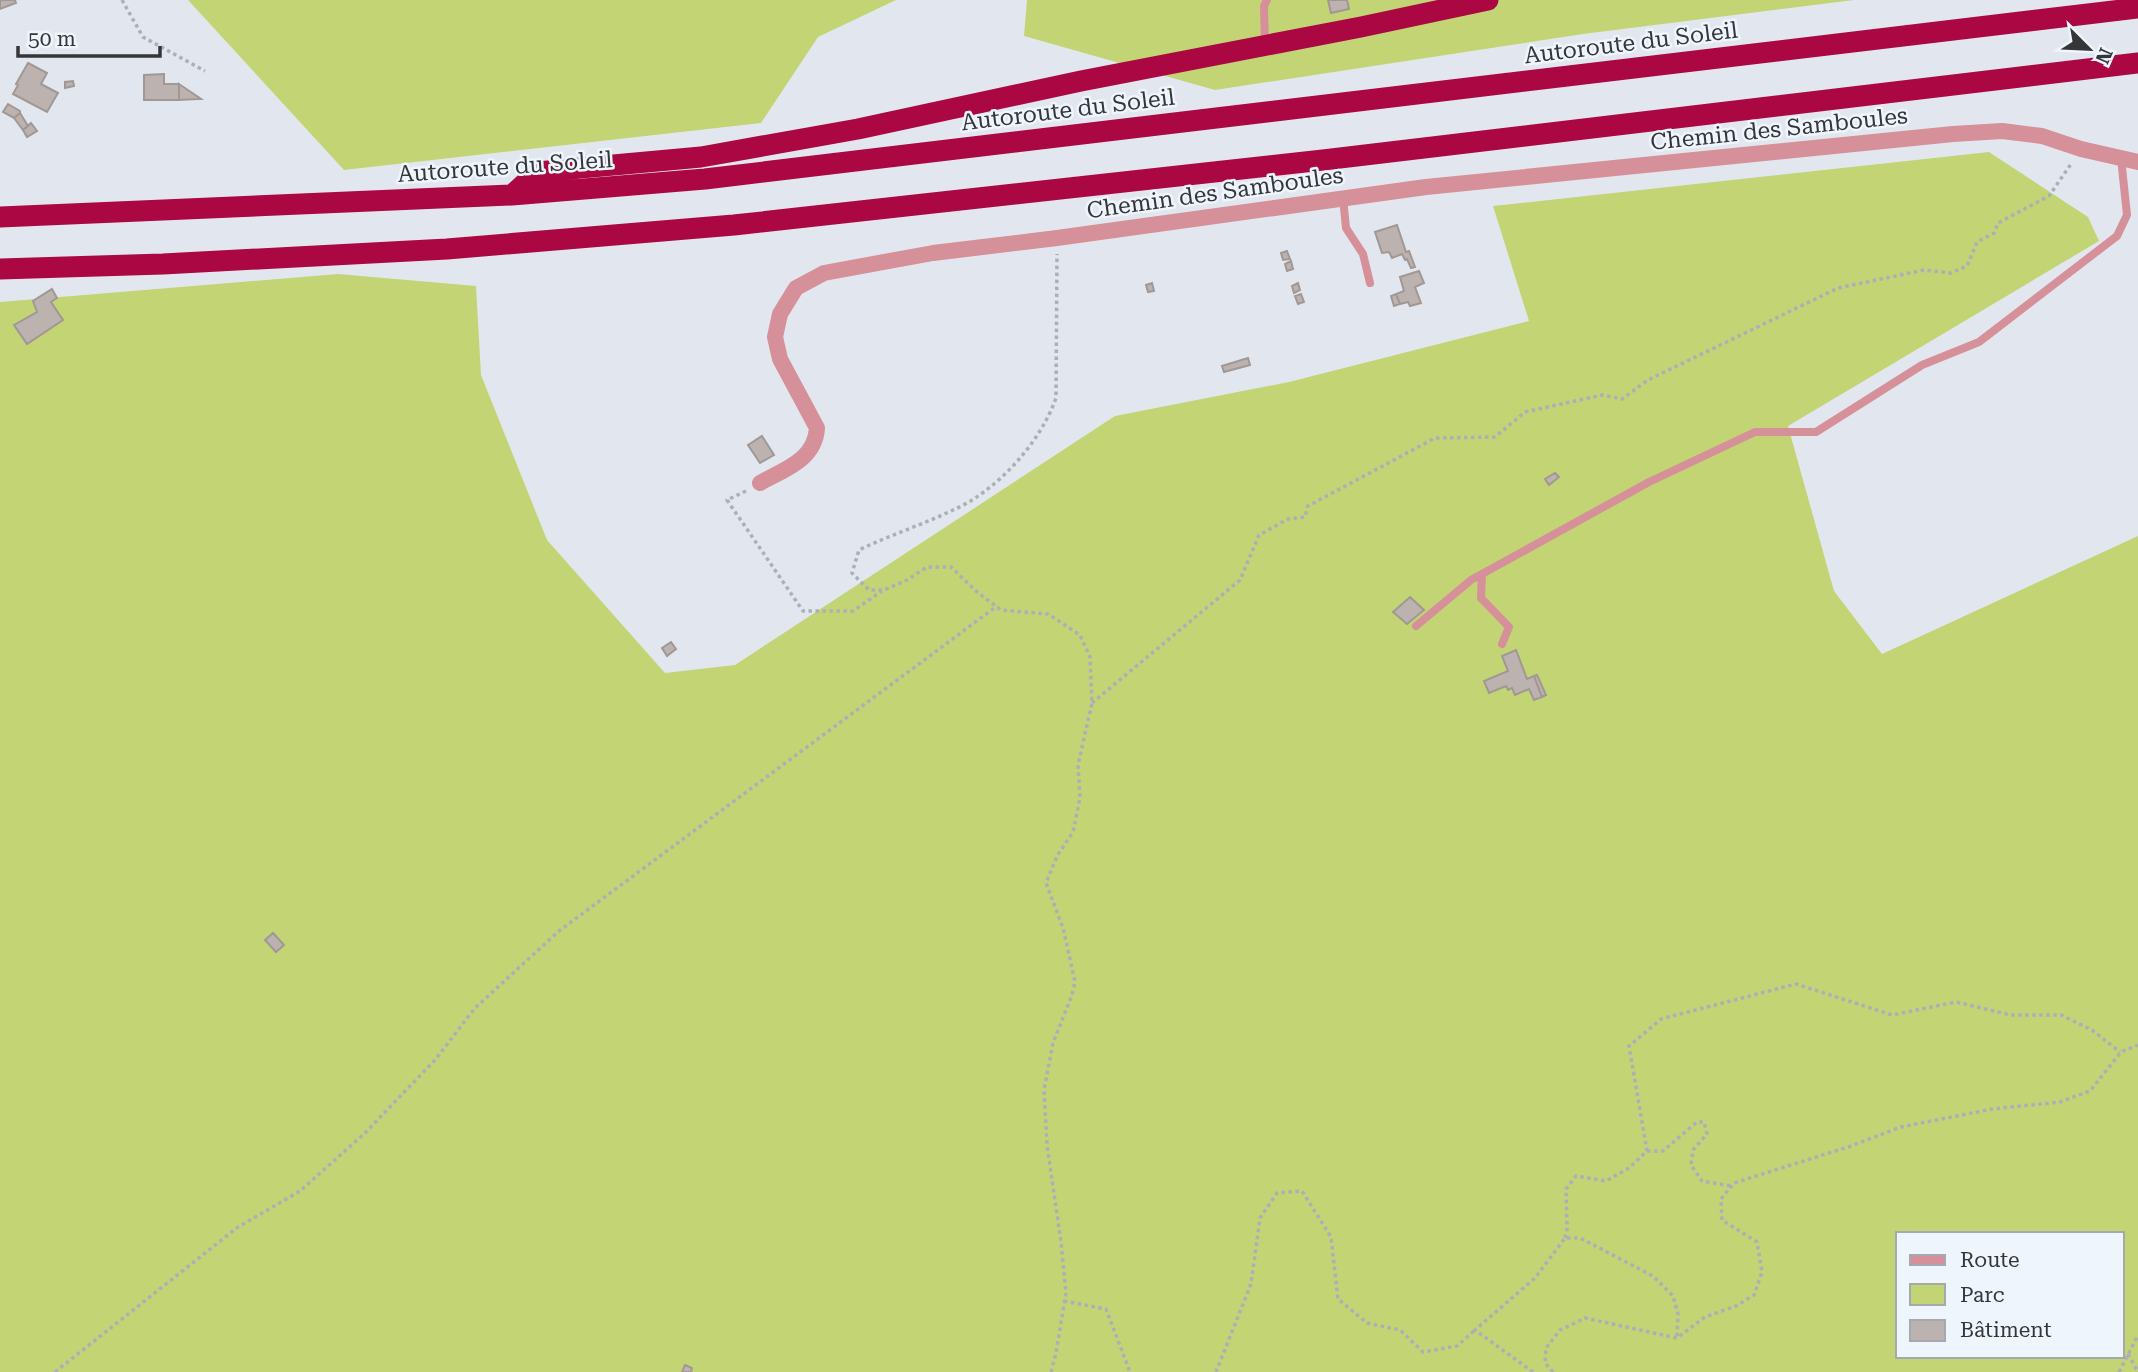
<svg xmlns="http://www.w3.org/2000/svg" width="2138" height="1372" viewBox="0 0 2138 1372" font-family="'Roboto Serif',serif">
	<rect width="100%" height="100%" fill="#e2e7ef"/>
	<path fill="#c3d475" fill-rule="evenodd" d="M188 0H896L818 37 761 123 344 170Z
		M1027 0H1854L1583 34 1215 90 1024 36Z
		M1989 152 2088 217 2099 241 1788 426 1834 591 1882 654 2138 536V1372H0V302L338 274 476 286 481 375 547 540 665 673 735 665 1115 416 1289 382 1529 321 1493 206ZM1898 1234H2122V1356H1898Z"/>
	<path fill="#bcb2af" stroke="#a19895" stroke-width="2" d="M0 0H15L16 3 0 9Z
		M1328 0H1347L1349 9 1331 13Z
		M28 63 47 73 41 84 58 93 47 112 13 94 18 85 16 84Z
		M164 74V84H179V100H144V75Z
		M73 81 74 86 65 88V82Z
		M179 84 201 99 179 100Z
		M8 104 20 111V113L14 118 3 112Z
		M20 113 28 126 23 130 14 118Z
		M31 123 37 131 27 137 23 130Z
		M1397 225 1406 252 1409 251 1415 267 1411 268 1407 259 1405 260 1402 254 1392 258 1389 252 1382 253 1375 232Z
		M1287 251 1290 259 1283 260 1281 253Z
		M1291 261 1293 269 1287 271 1285 264Z
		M1419 271 1424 283 1415 287 1421 303 1410 306 1408 302 1400 304 1396 294 1404 291 1400 277Z
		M1152 283 1154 291 1148 292 1146 285Z
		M1298 283 1300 290 1294 293 1292 286Z
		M52 289 57 298 51 302 63 320 27 344 14 325 37 312 33 301Z
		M1301 294 1304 302 1298 304 1295 296Z
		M1396 294 1400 304 1394 306 1391 296Z
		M1248 358 1250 365 1224 372 1222 366Z
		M762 436 774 455 760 463 748 445Z
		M1555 473 1559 477 1549 485 1545 479Z
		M1410 597 1424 610 1407 624 1393 612Z
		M671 642 676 649 667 656 662 648Z
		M1516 650 1527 679 1534 676 1542 697 1534 700 1529 689 1515 695 1512 688 1508 690 1506 686 1489 693 1484 681 1508 671 1502 656Z
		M1537 675 1546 695 1542 697 1534 676Z
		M273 933 284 945 276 952 265 940Z
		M685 1365 692 1368 691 1372H682Z"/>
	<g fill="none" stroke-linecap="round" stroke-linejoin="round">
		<path stroke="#abafb6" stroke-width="3.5" stroke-dasharray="3.5 3.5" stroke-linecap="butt" d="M122 0 143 37 205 71
			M746 491 727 500 803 611H853L882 591
			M1092 703 1240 580 1259 535 1288 519 1305 517 1308 506 1435 438 1495 437 1525 412 1602 395 1622 399 1648 380 1838 288 1924 270 1951 273 1967 266 1977 242 1994 233 1998 223 2049 196 2071 164
			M1647 1151H1663L1697 1122H1704L1707 1134 1693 1150 1691 1165 1702 1181 1731 1186
			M1565 1238 1567 1229 1566 1189 1576 1176 1606 1181 1629 1168 1647 1151 1629 1046 1661 1019 1796 984 1892 1015 1956 1002 2011 1015H2061L2092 1030 2120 1052
			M1064 1301 1106 1309 1130 1372
			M2128 1354 2138 1372
			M55 1372 238 1227 300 1191 365 1133 435 1060 475 1008 559 931 997 606
			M1051 1372 1056 1353 1066 1293 1061 1242 1047 1145 1044 1090 1053 1043 1072 995 1075 982 1063 928 1046 883 1057 856 1073 832 1080 798 1078 765 1092 703 1090 657 1080 635 1048 614 1001 610 977 592 951 567H927L907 580 884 590H869L852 573 859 550C890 535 922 525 953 510 997 491 1040 443 1056 398L1057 254
			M1216 1372 1251 1284 1260 1218 1277 1193 1302 1191 1331 1237 1338 1299 1367 1323 1400 1330 1423 1352 1457 1346 1475 1330
			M1533 1372 1475 1330 1535 1278 1565 1238H1580L1653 1276 1673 1296 1678 1314 1677 1337
			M1553 1372 1545 1363 1546 1348 1560 1330 1585 1318 1677 1338 1705 1317 1736 1306 1754 1295 1762 1272 1757 1242 1722 1220 1721 1199 1734 1183 1848 1147 1901 1127 1992 1109 2060 1102 2090 1091 2121 1052 2138 1045
			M2119 1372 2138 1335"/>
		<path stroke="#d59099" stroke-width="8" d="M1265 43 1264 6 1267 0
			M1343 198 1346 228 1363 254 1370 283
			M1482 574 1481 598 1509 627 1502 644
			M1416 626 1471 580 1649 482 1755 432H1816L1922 365 1979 342 2117 236 2127 215 2121 158"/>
		<path stroke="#d59099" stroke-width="16" d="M760 483C785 469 815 460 817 428L780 359 775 337 780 314 796 288 824 273 933 253 1057 238 1426 187 1953 134 2002 131 2042 136 2081 149 2138 162"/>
		<path stroke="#ab0743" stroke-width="21" d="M512 195 537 172 701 157 858 129 1081 81 1361 27 1488 0
			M0 217 512 195 705 179 2138 8
			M0 269 163 264 447 249 734 225 1323 160 2138 63"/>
	</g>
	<g text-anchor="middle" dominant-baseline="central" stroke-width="5" stroke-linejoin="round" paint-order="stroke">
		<g font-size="23" fill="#343639" stroke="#eff5fc">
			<text transform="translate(1631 43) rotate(-7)">Autoroute du Soleil</text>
			<text transform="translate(1068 110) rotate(-7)">Autoroute du Soleil</text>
			<text transform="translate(1779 129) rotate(-6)">Chemin des Samboules</text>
			<text transform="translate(505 167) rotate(-4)">Autoroute du Soleil</text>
			<text transform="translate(1215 193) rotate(-8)">Chemin des Samboules</text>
		</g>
	</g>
	<rect x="1896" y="1232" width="228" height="126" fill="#eff5fc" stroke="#a4a9ae" stroke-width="2"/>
	<rect x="1910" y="1255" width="35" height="10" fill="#d59099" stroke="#a4a9ae" stroke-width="2"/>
	<text x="1960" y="1267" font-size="21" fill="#343639">Route</text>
	<rect x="1910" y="1284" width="35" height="21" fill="#c3d475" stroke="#a4a9ae" stroke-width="2"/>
	<text x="1960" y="1302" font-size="21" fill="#343639">Parc</text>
	<rect x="1910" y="1320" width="35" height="21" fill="#bcb2af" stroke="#a4a9ae" stroke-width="2"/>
	<text x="1960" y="1337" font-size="21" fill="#343639">Bâtiment</text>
	<g transform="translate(2089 49) rotate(114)" stroke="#eff5fc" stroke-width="5" paint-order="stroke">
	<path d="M0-5L12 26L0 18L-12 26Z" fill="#343639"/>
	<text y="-10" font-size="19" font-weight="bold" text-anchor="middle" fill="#343639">N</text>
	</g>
	<path d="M18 46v10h142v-10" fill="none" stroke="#343639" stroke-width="3.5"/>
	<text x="28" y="46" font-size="21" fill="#343639" stroke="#eff5fc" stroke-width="5" paint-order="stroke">50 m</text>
</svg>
